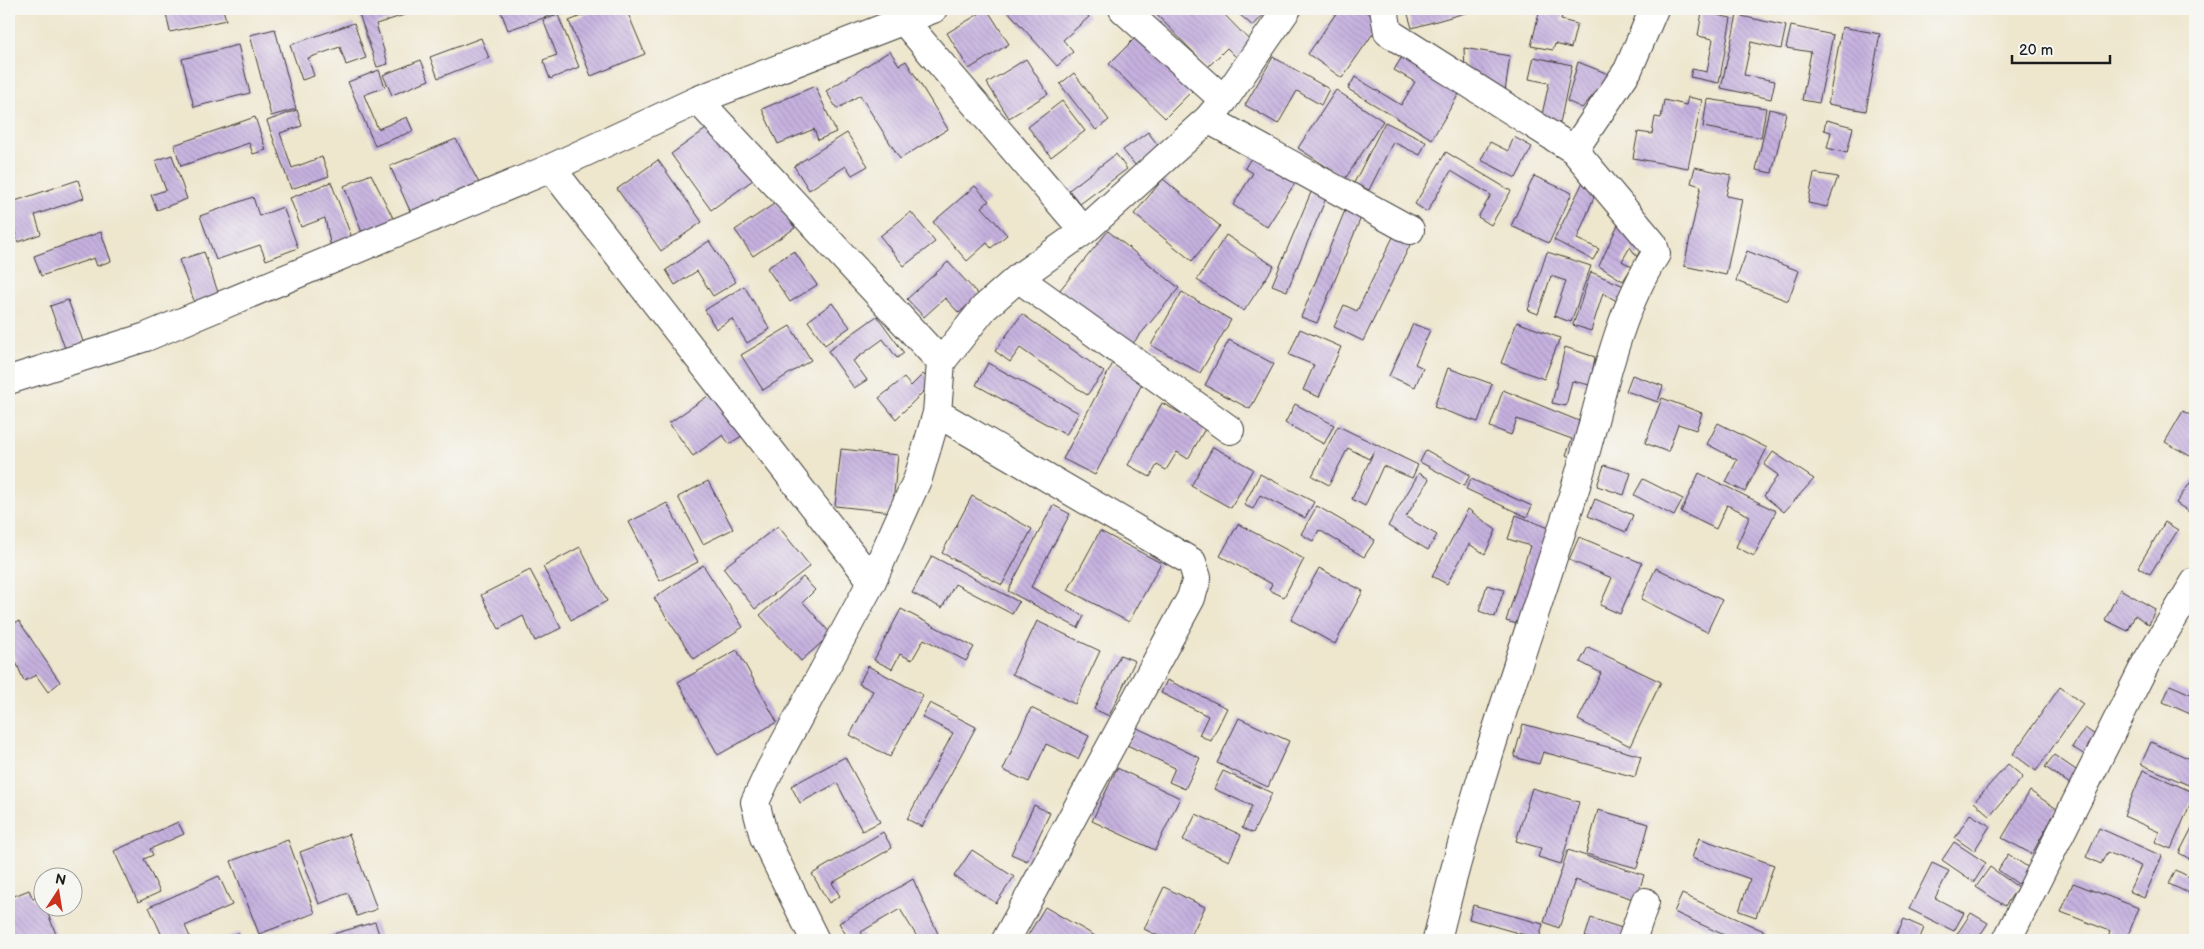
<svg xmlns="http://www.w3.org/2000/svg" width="2204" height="949" viewBox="0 0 2204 949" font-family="'Balsamiq Sans',sans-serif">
	<defs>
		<pattern id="building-back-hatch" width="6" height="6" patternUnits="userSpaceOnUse" patternTransform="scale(1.25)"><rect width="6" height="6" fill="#c6b1df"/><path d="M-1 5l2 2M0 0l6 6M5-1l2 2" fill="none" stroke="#aa98bf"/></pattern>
	</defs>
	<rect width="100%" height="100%" fill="#f6f6f2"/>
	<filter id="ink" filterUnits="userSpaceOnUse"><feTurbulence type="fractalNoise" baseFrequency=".02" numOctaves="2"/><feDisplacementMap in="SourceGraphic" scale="10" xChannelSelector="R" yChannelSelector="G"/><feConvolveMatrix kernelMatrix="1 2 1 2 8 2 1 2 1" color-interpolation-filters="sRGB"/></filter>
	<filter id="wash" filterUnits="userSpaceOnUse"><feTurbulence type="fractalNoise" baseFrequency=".0096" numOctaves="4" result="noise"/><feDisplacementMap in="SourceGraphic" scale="20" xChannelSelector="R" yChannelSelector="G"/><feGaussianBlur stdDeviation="1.12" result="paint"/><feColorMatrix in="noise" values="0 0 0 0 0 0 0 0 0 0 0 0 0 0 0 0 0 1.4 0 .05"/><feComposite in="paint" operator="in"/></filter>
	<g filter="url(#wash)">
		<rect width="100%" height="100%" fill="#eee6cd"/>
		<g id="blocks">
			<path fill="url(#building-back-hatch)" d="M165 9H223L226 20 170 32Z
				M365 9H416L417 11 376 24 388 64 377 67 358 11Z
				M500 9H570L508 30Z
				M598 9H626L645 54 591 76 569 21Z
				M763 9H781L766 15Z
				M987 9 1009 44 969 69 947 33Z
				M1006 9H1082L1089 17 1063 40 1073 52 1057 66Z
				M1160 9H1219L1253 44 1238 59 1227 48 1208 67 1155 13Z
				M1233 9H1269L1253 26Z
				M1339 9H1362L1381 22 1342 78 1308 54Z
				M1415 9H1472V11L1412 28 1407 11Z
				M1540 9 1563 10 1561 20 1577 24 1571 48 1555 44 1553 50 1531 46Z
				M1702 12 1731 18 1719 83 1690 77 1692 69 1707 72 1713 39 1698 36Z
				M558 15 579 67 550 79 543 60 557 55 543 20Z
				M1737 15 1786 26 1781 49 1751 42 1744 75 1775 81 1771 99 1721 88Z
				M354 23 366 58 346 65 340 47 308 58 314 76 302 80 290 45Z
				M1791 26 1833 35 1819 103 1802 100 1811 52 1786 48Z
				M1842 27 1880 34 1866 111 1828 104Z
				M275 29 296 109 271 116 250 35Z
				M1143 30 1199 84 1165 118 1109 64Z
				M481 38 489 58 438 78 430 57Z
				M238 45 250 93 194 107 182 59Z
				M1464 48 1510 56 1505 92 1465 71Z
				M890 51 899 65 906 61 948 129 900 159 860 95 837 109 826 91Z
				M1405 52 1463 87 1432 139 1348 89 1355 77 1401 105 1415 82 1394 70Z
				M1273 57 1329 89 1321 105 1297 91 1278 124 1245 105Z
				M1534 57 1572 65 1560 123 1541 119 1549 83 1529 79Z
				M1026 59 1048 94 1009 118 987 83Z
				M421 60 429 80 392 95 383 75Z
				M1578 62 1611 75 1582 108 1567 101Z
				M379 70 385 87 364 95 378 129 407 117 413 131 375 146 348 82Z
				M1074 73 1109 120 1096 130 1060 84Z
				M815 86 836 132 818 140 814 129 778 144 762 109Z
				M1336 90 1383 121 1345 179 1298 148Z
				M1688 97 1702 100 1688 168 1633 158 1638 132 1652 134 1655 117 1661 118 1664 100 1686 105Z
				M1707 99 1766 108 1761 138 1703 127Z
				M1062 101 1085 131 1051 157 1028 127Z
				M1769 109 1786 113 1772 173 1756 170Z
				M297 110 302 126 280 133 292 168 322 157 329 176 291 189 267 121Z
				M255 117 266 150 253 154 249 143 181 166 174 145Z
				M1826 120 1853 127 1847 153 1827 148 1831 132 1824 130Z
				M1385 122 1426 142 1420 155 1393 142 1369 190 1354 183Z
				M713 124 753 180 711 210 671 154Z
				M1148 132 1160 148 1136 166 1123 150Z
				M847 133 868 166 852 175 846 166 809 190 794 166Z
				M1514 137 1532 147 1516 178 1481 160 1490 142 1508 151Z
				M456 139 480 185 411 213 390 166Z
				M1446 152 1511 191 1491 225 1478 217 1491 195 1451 171 1427 212 1415 204Z
				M1254 153 1297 180 1267 227 1233 205 1253 173 1245 168Z
				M1116 154 1127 169 1080 204 1069 190Z
				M172 155 187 199 157 210 151 195 166 190 155 161Z
				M658 160 702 222 661 251 617 189Z
				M1695 167 1731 175 1726 196 1742 199 1726 275 1684 266 1701 186 1691 183Z
				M1814 173 1838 177 1827 207 1808 203Z
				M371 174 394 220 363 235 344 186Z
				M1534 176 1572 193 1549 243 1511 226Z
				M1163 179 1220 226 1192 261 1134 214Z
				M78 180 84 198 35 215 41 234 18 242 9 214V203Z
				M1584 180 1596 192 1577 239 1599 249 1593 260 1554 240Z
				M331 182 353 241 331 248 325 218 301 227 290 198Z
				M975 186 989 201 982 207 1007 235 991 248 987 243 967 261 933 222Z
				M1312 190 1327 196 1287 291 1272 285Z
				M253 197 259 216 283 207 298 248 266 260 260 245 216 260 200 216Z
				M777 202 795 228 753 256 735 230Z
				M1346 208 1362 215 1317 323 1301 317Z
				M911 212 935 242 904 266 880 236Z
				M1620 220 1642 246 1637 257 1630 247 1622 261 1632 267 1623 281 1599 266Z
				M1108 231 1179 288 1129 348 1059 291Z
				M101 232 111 261 97 266 94 258 41 276 34 256Z
				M1395 233 1412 241 1363 341 1334 327 1344 305 1357 311Z
				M1226 235 1274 266 1244 311 1197 280Z
				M709 241 736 282 713 296 697 271 675 285 666 270Z
				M794 251 817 285 790 302 767 268Z
				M1747 251 1799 271 1788 301 1736 281Z
				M204 252 220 298 196 306 179 260Z
				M1547 252 1591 266 1571 322 1554 316 1566 281 1551 276 1538 314 1528 310Z
				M948 262 979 295 959 313 945 298 924 317 907 299Z
				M1591 272 1624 286 1620 303 1603 293 1591 331 1573 325Z
				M744 286 770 329 747 343 732 319 716 329 705 310Z
				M1182 292 1231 320 1200 373 1151 345Z
				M68 300 85 347 67 354 50 306Z
				M832 303 850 327 825 345 808 321Z
				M1022 314 1104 372 1087 395 1020 348 1010 362 995 351Z
				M877 316 904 353 897 358 883 339 853 361 867 380 854 388 828 351Z
				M1517 322 1560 338 1544 379 1501 363Z
				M1413 324 1430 330 1415 364 1423 368 1415 387 1389 376Z
				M790 326 811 360 763 390 741 355Z
				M1300 329 1341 347 1319 397 1303 390 1314 365 1289 355Z
				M1229 340 1274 364 1250 409 1205 385Z
				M1565 347 1595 357 1590 385 1572 381 1566 406 1552 403Z
				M988 363 1079 413 1066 435 976 385Z
				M1113 363 1144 380 1095 475 1063 459Z
				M1448 368 1492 384 1478 422 1434 407Z
				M923 374 932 383 896 419 879 398 904 378 911 386Z
				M1632 375 1663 386 1658 402 1626 391Z
				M718 389 748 432 729 444 723 435 693 456 669 423Z
				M1503 390 1584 423 1573 458 1566 455 1572 439 1517 419 1511 435 1490 427Z
				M1662 398 1702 413 1696 430 1678 424 1668 452 1645 443Z
				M1162 403 1206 427 1188 459 1177 452 1166 470 1157 465 1150 477 1128 465Z
				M1295 404 1334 425 1324 444 1285 423Z
				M2183 411 2195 418V449L2190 456 2165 442Z
				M1718 423 1767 448 1745 492 1726 482 1737 460 1707 444Z
				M1338 426 1418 465 1412 478 1383 466 1365 506 1352 499 1374 451 1369 459 1348 448 1329 485 1312 476Z
				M1213 447 1253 469 1231 508 1191 486Z
				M841 449 898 455 892 512 835 506Z
				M1426 450 1470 475 1464 486 1420 462Z
				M1773 452 1814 479 1784 512 1764 496 1778 475 1764 465Z
				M1604 465 1631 473 1624 495 1597 486Z
				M1419 473 1429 479 1406 517 1437 535 1428 550 1388 526Z
				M1699 473 1776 511 1754 556 1736 547 1750 516 1727 505 1716 529 1681 512Z
				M1260 474 1314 502 1305 518 1260 495 1253 509 1244 505Z
				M2195 476V516L2176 503Z
				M1471 479 1532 506 1527 517 1466 489Z
				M1643 479 1683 499 1674 516 1634 495Z
				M708 481 733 529 703 544 678 497Z
				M972 496 1032 529 1002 585 942 553Z
				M1595 499 1633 515 1626 532 1588 516Z
				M667 503 698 562 660 581 629 522Z
				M1053 505 1070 514 1031 587 1084 616 1078 628 1008 591Z
				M1317 506 1375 540 1364 557 1319 530 1313 541 1301 534Z
				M1468 509 1496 530 1485 554 1469 544 1447 584 1432 576Z
				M1516 515 1549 528 1521 625 1506 621 1530 546 1508 539Z
				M2165 522 2178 530 2150 574 2138 567Z
				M1238 524 1304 559 1284 597 1269 590 1272 584 1220 556Z
				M778 526 810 566 755 609 723 568Z
				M1100 531 1161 563 1129 622 1068 590Z
				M1579 537 1642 563 1620 614 1600 605 1612 578 1569 560Z
				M580 547 607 601 571 620 543 567Z
				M932 556 1019 602 1012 614 955 584 942 608 912 593Z
				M703 565 743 627 694 659 654 598Z
				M1319 568 1363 591 1335 644 1291 620Z
				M1656 568 1722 600 1707 632 1641 599Z
				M530 570 561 628 535 641 523 616 499 629 481 595Z
				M803 577 815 590 803 602 831 634 801 661 760 615Z
				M1487 585 1504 590 1495 617 1479 611Z
				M2120 589 2155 609 2149 625 2135 615 2128 631 2105 620Z
				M901 609 974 647 966 661 924 639 912 660 900 654 892 669 874 660Z
				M19 621 60 682 48 692 36 675 24 681 11 650 9 651V625Z
				M1037 621 1100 651 1075 704 1012 674Z
				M1588 647 1661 682 1630 746 1578 720 1601 673 1580 662Z
				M737 650 777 722 718 755 678 682Z
				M1120 655 1135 661 1109 716 1094 709Z
				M868 666 923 695 890 757 850 735 873 691 859 684Z
				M1167 680 1227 708 1211 741 1199 735 1208 716 1161 693Z
				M2170 685 2195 696V716L2163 702Z
				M2060 687 2083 704 2036 771 2013 754Z
				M930 703 976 727 922 827 907 819 953 733 922 717Z
				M1031 708 1089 736 1078 759 1046 744 1029 782 1003 770Z
				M1239 718 1289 741 1268 787 1217 763Z
				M1523 724 1641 756 1635 777 1543 752 1539 764 1514 757Z
				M1135 727 1200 758 1185 789 1169 782 1175 768 1127 745Z
				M2085 728 2098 737 2085 755 2072 747Z
				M2151 742 2195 761V788L2141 764Z
				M2054 755 2082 774 2073 786 2045 767Z
				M845 757 880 822 862 831 837 783 800 803 791 786Z
				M2008 764 2023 777 1990 816 1974 802Z
				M1117 768 1180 798 1155 850 1092 821Z
				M2143 770 2195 793 2171 849 2155 842 2159 832 2124 816Z
				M1223 771 1272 793 1253 833 1242 828 1252 806 1214 789Z
				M1532 788 1579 802 1561 864 1538 857 1541 848 1516 841Z
				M2030 791 2057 809 2032 854 2002 838Z
				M1034 805 1050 813 1027 861 1011 854Z
				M1598 810 1649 824 1637 868 1586 854Z
				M1196 814 1241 835 1229 861 1183 840Z
				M1970 814 1990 826 1974 851 1955 838Z
				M178 822 184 834 150 849 153 855 144 859 160 892 138 902 114 851Z
				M2195 822V855L2192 860 2179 853Z
				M2099 828 2162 856 2144 898 2129 891 2141 866 2107 852 2101 864 2086 857Z
				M883 832 892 848 832 883 840 896 829 903 812 874Z
				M349 834 377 909 357 916 348 893 319 904 300 852Z
				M1699 838 1774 865 1756 917 1739 911 1750 879 1692 858Z
				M288 840 315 913 259 934 231 861Z
				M1954 842 1986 863 1974 882 1942 860Z
				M972 850 1014 877 996 903 954 876Z
				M1568 850 1644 875 1636 900 1575 880 1559 928 1544 922Z
				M2008 854 2032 870 2021 886 1998 870Z
				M1932 863 1949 871 1935 898 1964 913 1954 931 1909 909Z
				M1990 867 2018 887 2005 906 1976 887Z
				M2176 870 2195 880V896L2169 884Z
				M219 876 232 905 185 926 190 937 184 940H164L149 907Z
				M913 879 940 938 919 940 900 909 861 932 865 940H849L839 923Z
				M2073 883 2139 908 2126 940H2107L2110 931 2061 912Z
				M1164 887 1205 907 1189 940H1167L1144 929Z
				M29 890 33 899 41 896 42 906H45L57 937 50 940H9V898Z
				M1682 894 1766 932 1762 940H1735L1674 912Z
				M1473 905 1543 924 1539 939 1469 919Z
				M1045 907 1102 940H1025Z
				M1971 913 1988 923 1977 940H1953Z
				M1591 918 1625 929 1621 940H1596L1585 937Z
				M1904 919 1924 928 1919 940H1894Z
				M375 922 381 940H327L326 936Z
				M239 933 241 940H218Z"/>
		</g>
	</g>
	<g filter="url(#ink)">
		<use href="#blocks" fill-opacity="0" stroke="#3c3a37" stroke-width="1"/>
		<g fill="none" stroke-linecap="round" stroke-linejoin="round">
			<g stroke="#3c3a37" stroke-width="30">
				<path id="minor" d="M1123 9 1224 100
					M1384 9 1388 32 1574 150 1653 244 1656 254C1613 319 1598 417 1574 492 1527 641 1473 788 1437 940
					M904 21 1084 231
					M698 100 941 362
					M1208 119 1410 230
					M1574 150 1628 70 1654 9
					M551 168 872 581
					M1018 278 1230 430
					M9 380 146 337 551 168 698 100 933 9
					M937 413 1192 562 1197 578 1191 598 1006 940
					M815 940 764 837 755 802 770 770 872 581 918 478 937 413 941 362 984 308 1018 278 1084 231 1208 119 1224 100 1287 9
					M1632 940 1645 902
					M2007 940 2146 663 2195 582"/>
			</g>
			<use href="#minor" stroke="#fff" stroke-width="28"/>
		</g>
	</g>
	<rect width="2204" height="949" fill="none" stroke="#f6f6f2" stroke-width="30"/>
	<g transform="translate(58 892) rotate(12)"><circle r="24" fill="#f6f6f2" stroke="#9f9f9c"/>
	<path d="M0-4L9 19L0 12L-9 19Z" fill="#c8321e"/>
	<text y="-8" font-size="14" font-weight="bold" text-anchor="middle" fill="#1c1c1c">N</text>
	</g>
	<path d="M2012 55v8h98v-8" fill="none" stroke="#1c1c1c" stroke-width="2.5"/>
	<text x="2019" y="55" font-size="15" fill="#1c1c1c" stroke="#f6f6f2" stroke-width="4" paint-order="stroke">20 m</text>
</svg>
